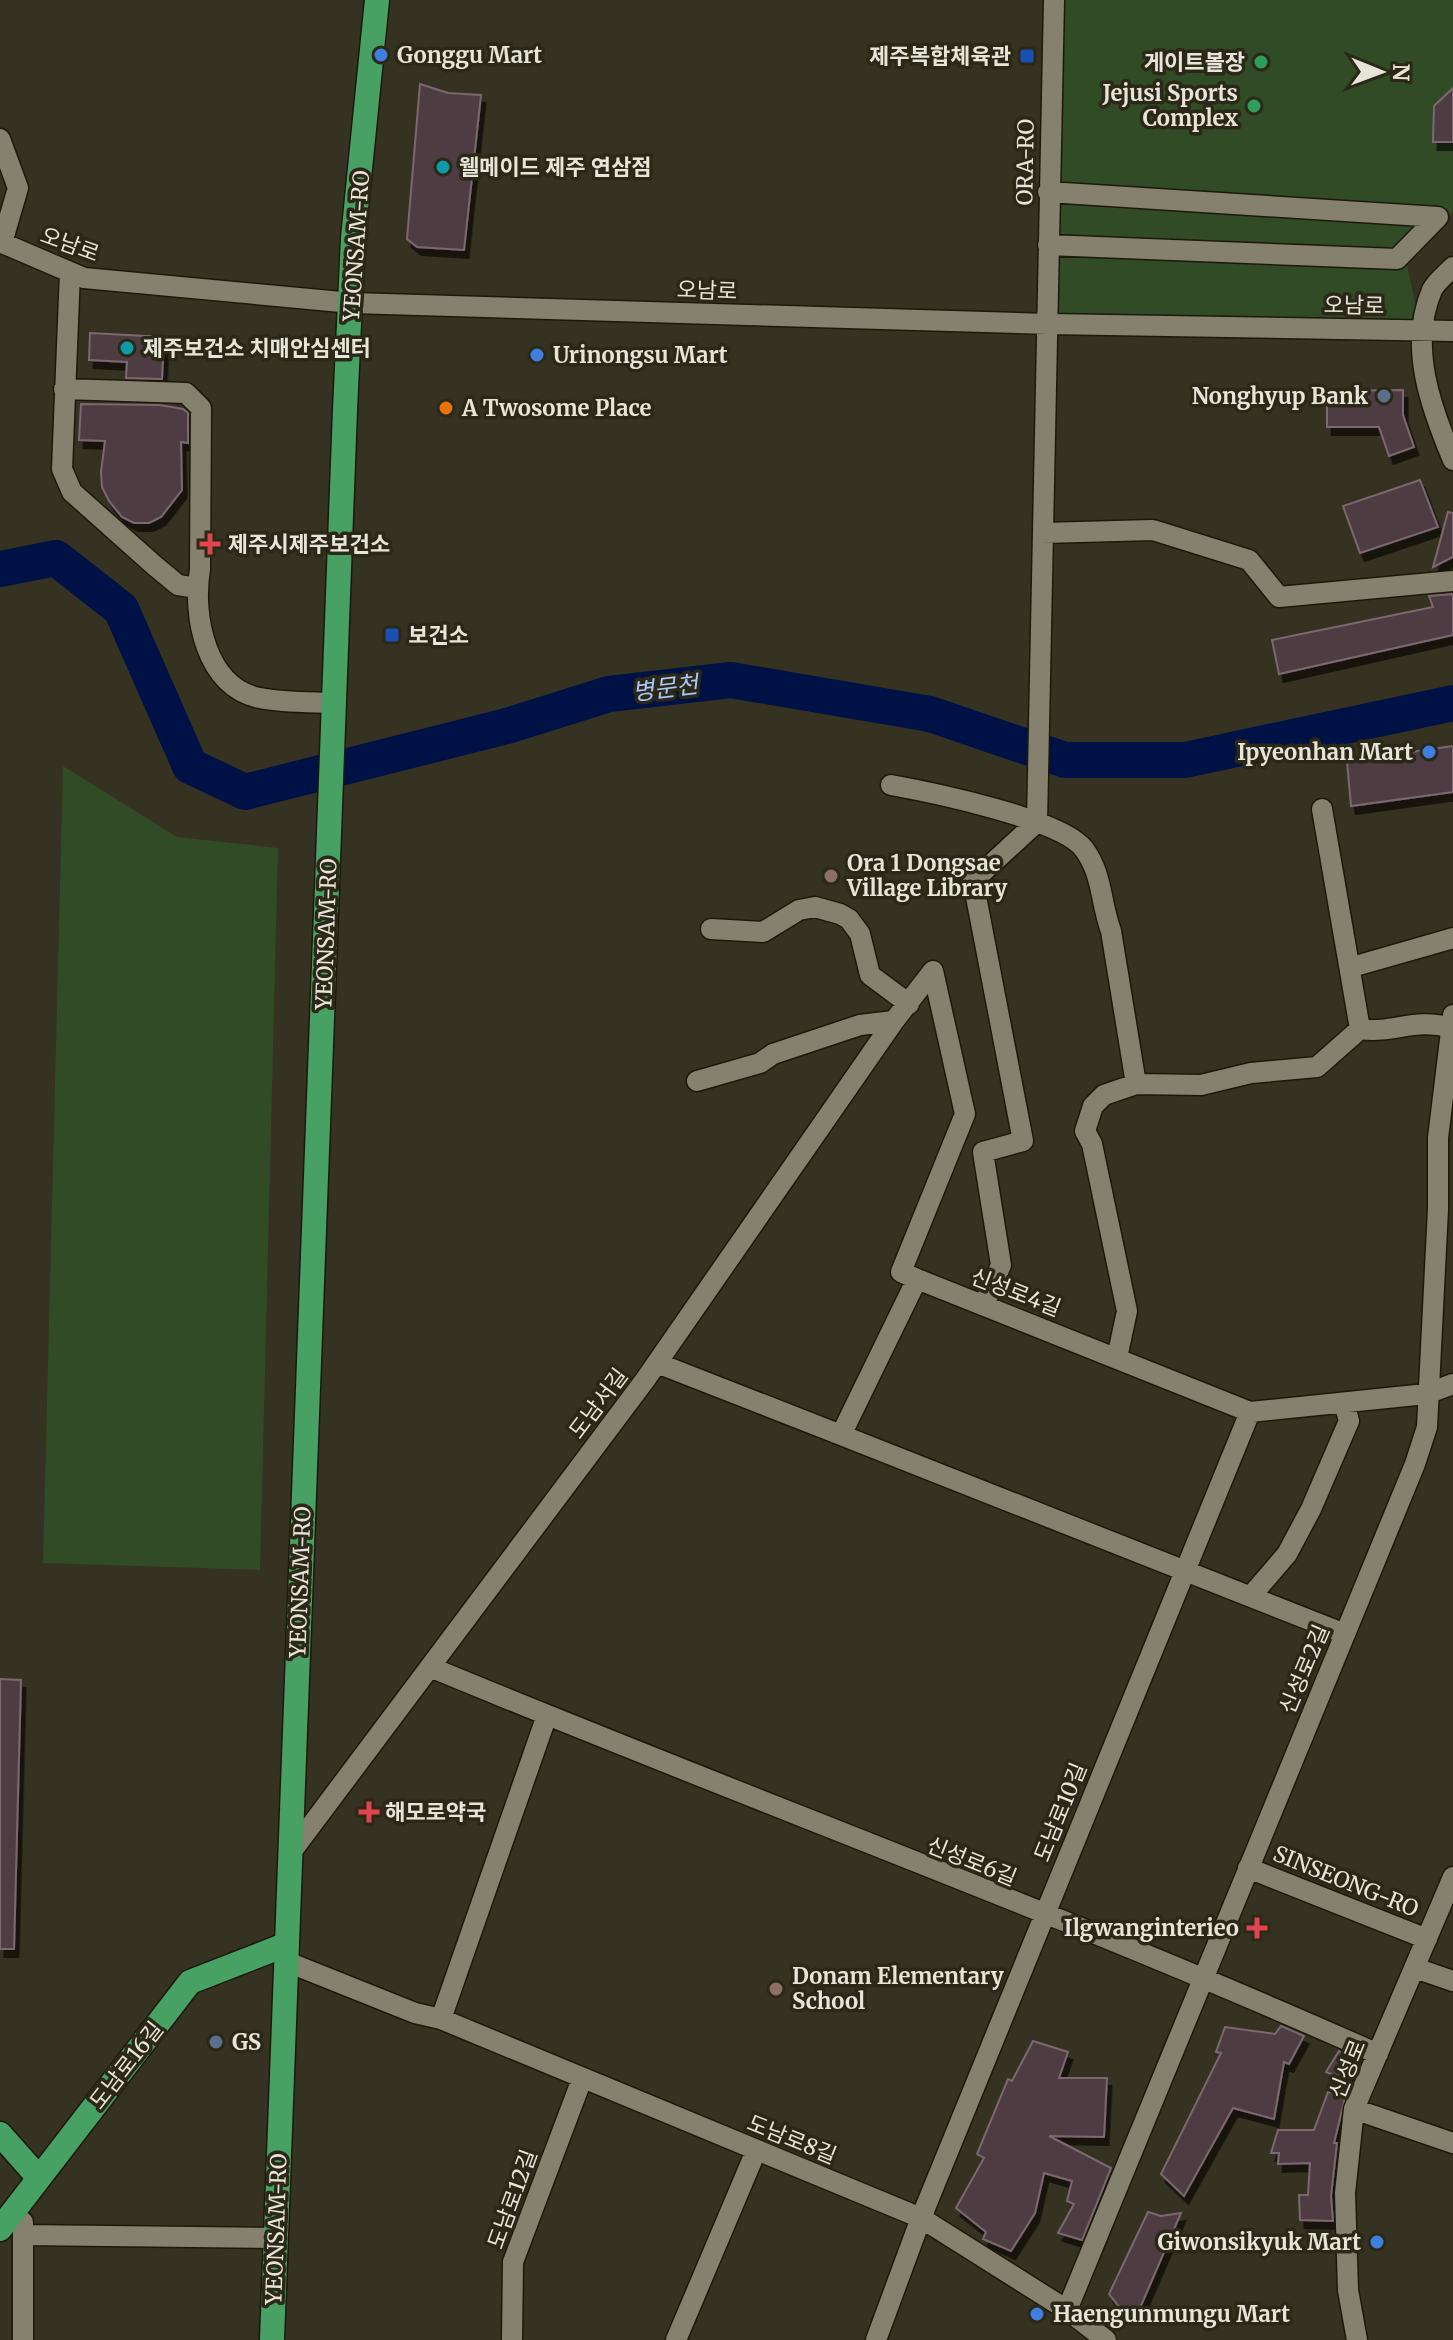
<svg xmlns="http://www.w3.org/2000/svg" width="1453" height="2340" viewBox="0 0 1453 2340" font-family="Merriweather,'Noto Sans KR',serif">
	<defs>
		<filter id="shadow"><feDropShadow dx="4.5" dy="8" stdDeviation="0" flood-color="#0009"/></filter>
	</defs>
	<rect width="100%" height="100%" fill="#363221"/>
	<path fill="#304b25" d="M1058 0H1453V212L1406 260 1421 330 1048 324Z
		M63 766 177 837 278 848 260 1570 43 1563Z"/>
	<g fill="none" stroke-linecap="round" stroke-linejoin="round">
		<path stroke="#001146" stroke-width="36" d="M0 569 56 558 121 609 190 766 245 792 507 726 609 694 731 680 930 714 1065 760H1185L1453 703"/>
	</g>
	<path fill="#4e3c43" stroke="#7b676f" stroke-width="2" filter="url(#shadow)" d="M420 84 448 93 481 95 464 250 417 247 407 239Z
		M1453 88V142H1433L1434 106Z
		M90 333 164 337 162 379 126 378 127 362 89 360Z
		M1403 390V415L1414 447 1389 456 1379 427H1327V391Z
		M81 404 160 405 183 409 188 413V443L181 442 182 490 161 517 149 523H134L122 517 109 501 102 487 101 472 105 441 79 440Z
		M1420 480 1438 527 1360 553 1343 506Z
		M1448 512 1453 513V557L1433 567Z
		M1453 594V635L1279 674 1272 640 1433 607 1429 596Z
		M1453 746V792L1351 806 1347 761Z
		M0 1679 21 1680 14 1949H0Z
		M1281 2026 1304 2036 1289 2064 1284 2062 1274 2119 1233 2108 1184 2196 1161 2174 1221 2053 1216 2052 1225 2027 1275 2034Z
		M1033 2041 1068 2052 1059 2078H1107L1104 2137 1049 2136 1111 2168 1082 2240 1058 2233 1074 2204 1067 2201 1072 2181 1044 2173 1035 2213 1011 2251 983 2239 986 2232 956 2208 984 2158 977 2154 1008 2079 1012 2081Z
		M1339 2051 1355 2065 1345 2080 1326 2072Z
		M1328 2092 1346 2094 1334 2143H1337L1331 2196 1333 2221 1300 2220 1299 2195H1308L1310 2163 1278 2164 1279 2153H1271L1278 2130H1314Z
		M1148 2212 1161 2216 1181 2213 1137 2315 1120 2308 1109 2294Z"/>
	<g fill="none" stroke-linecap="round" stroke-linejoin="round">
		<g stroke="#1d190a" stroke-width="23">
			<path id="minor" d="M0 139 18 188 2 243
				M0 242 84 278 352 303 1048 324 1453 331
				M1048 245 1397 259 1438 217 1048 192
				M1453 267C1446 274 1436 282 1432 290 1408 346 1431 408 1453 460
				M70 272 62 469 72 492 155 566 178 585 197 588
				M64 389 186 393 201 408 200 569C192 616 206 688 260 698 284 703 311 702 335 703
				M1043 533 1153 530 1249 560 1279 597 1453 581
				M891 785C930 792 1062 819 1084 849 1103 875 1100 901 1111 931L1136 1084
				M1322 809 1360 1029
				M711 929 763 932 799 910 815 907 840 914 849 919 860 934 870 975 909 1004
				M1352 967 1453 938
				M697 1081 760 1063 773 1054 860 1025 894 1021
				M917 1279 901 1272 965 1114 933 971
				M984 1305 1001 1265 983 1152 1023 1141 973 881 1037 822 1054 0
				M1117 1358 1127 1311 1092 1144 1085 1131 1093 1106 1104 1095 1136 1084 1201 1085 1251 1073 1317 1067 1360 1029C1395 1034 1413 1017 1452 1028
				M657 1363 841 1435 917 1279 1250 1412 1426 1394 1453 1384
				M841 1435 1345 1634
				M1251 1596 1287 1554 1311 1509 1349 1421 1344 1403
				M430 1667C745 1798 1067 1915 1378 2054
				M289 1855 645 1380 894 1021 933 971
				M1248 1868 1427 1939
				M285 1961 415 2013 441 2019 921 2218 1067 2310 1106 2340
				M1415 1968 1453 1981
				M441 2019 547 1715
				M1354 2109 1453 2143
				M23 2222V2340
				M23 2235 275 2238
				M1067 2310 1415 1464 1427 1427 1438 1209V1138L1453 1015
				M512 2340 513 2262 582 2079
				M676 2340 756 2151
				M876 2340 921 2218 1250 1412
				M1357 2340 1348 2290 1345 2193 1354 2109 1453 1877"/>
		</g>
		<g stroke="#1d190a" stroke-width="27">
			<path id="major" d="M0 2134 38 2177
				M0 2229 190 1982 285 1945
				M272 2340 345 410 353 238 377 0"/>
		</g>
		<use href="#minor" stroke="#86816e" stroke-width="20"/>
		<use href="#major" stroke="#47a064" stroke-width="24"/>
	</g>
	<g fill="#3f7fe0" stroke="#2c2818" stroke-width="3">
		<circle cx="381" cy="55" r="8"/>
		<circle cx="537" cy="355" r="8"/>
		<circle cx="1429" cy="752" r="8"/>
		<circle cx="1377" cy="2242" r="8"/>
		<circle cx="1037" cy="2314" r="8"/>
	</g>
	<g fill="#1a4fb4" stroke="#2c2818" stroke-width="3">
		<rect x="1019" y="48" width="16" height="16" rx="4"/>
		<rect x="384" y="627" width="16" height="16" rx="4"/>
	</g>
	<g fill="#2e9e5b" stroke="#2c2818" stroke-width="3">
		<circle cx="1261" cy="62" r="8"/>
		<circle cx="1254" cy="106" r="8"/>
	</g>
	<g fill="#0f9aa8" stroke="#2c2818" stroke-width="3">
		<circle cx="443" cy="167" r="8"/>
		<circle cx="127" cy="348" r="8"/>
	</g>
	<g fill="#5c6f8a" stroke="#2c2818" stroke-width="3">
		<circle cx="1384" cy="396" r="8"/>
		<circle cx="216" cy="2042" r="8"/>
	</g>
	<circle fill="#e8710a" stroke="#2c2818" stroke-width="3" cx="446" cy="408" r="8"/>
	<g fill="#e0444e" stroke="#2c2818" stroke-width="3">
		<path d="M206 532h8v8h8v8h-8v8h-8v-8h-8v-8h8z"/>
		<path d="M365 1800h8v8h8v8h-8v8h-8v-8h-8v-8h8z"/>
		<path d="M1253 1916h8v8h8v8h-8v8h-8v-8h-8v-8h8z"/>
	</g>
	<g fill="#8d6e63" stroke="#2c2818" stroke-width="3">
		<circle cx="831" cy="876" r="8"/>
		<circle cx="776" cy="1989" r="8"/>
	</g>
	<g text-anchor="middle" dominant-baseline="central" stroke-width="7" stroke-linejoin="round" paint-order="stroke">
		<g font-size="22" font-weight="bold" fill="#e7e5da" stroke="#2c2818" text-anchor="start">
			<text x="397" y="55">Gonggu Mart</text>
			<text x="1011" y="56" text-anchor="end">제주복합체육관</text>
			<text x="1245" y="62" text-anchor="end">게이트볼장</text>
			<text x="1238" y="93" text-anchor="end">Jejusi Sports<tspan x="1238" dy="25">Complex</tspan></text>
			<text x="459" y="167">웰메이드 제주 연삼점</text>
			<text x="143" y="348">제주보건소 치매안심센터</text>
			<text x="553" y="355">Urinongsu Mart</text>
			<text x="1368" y="396" text-anchor="end">Nonghyup Bank</text>
			<text x="462" y="408">A Twosome Place</text>
			<text x="228" y="544">제주시제주보건소</text>
			<text x="408" y="635">보건소</text>
			<text x="1413" y="752" text-anchor="end">Ipyeonhan Mart</text>
			<text x="847" y="863">Ora 1 Dongsae<tspan x="847" dy="25">Village Library</tspan></text>
			<text x="385" y="1812">해모로약국</text>
			<text x="1239" y="1928" text-anchor="end">Ilgwanginterieo</text>
			<text x="792" y="1976">Donam Elementary<tspan x="792" dy="25">School</tspan></text>
			<text x="232" y="2042">GS</text>
			<text x="1361" y="2242" text-anchor="end">Giwonsikyuk Mart</text>
			<text x="1053" y="2314">Haengunmungu Mart</text>
		</g>
		<g font-size="22" fill="#e7e5da" stroke="#2c2818">
			<text transform="translate(1025 162) rotate(-89)">ORA-RO</text>
			<text transform="translate(70 244) rotate(20)">오남로</text>
			<text transform="translate(356 246) rotate(-86)">YEONSAM-RO</text>
			<text transform="translate(707 290) rotate(2)">오남로</text>
			<text transform="translate(1354 305) rotate(1)">오남로</text>
			<text transform="translate(326 934) rotate(-88)">YEONSAM-RO</text>
			<text transform="translate(1016 1292) rotate(21)">신성로4길</text>
			<text transform="translate(598 1403) rotate(-53)">도남서길</text>
			<text transform="translate(300 1582) rotate(-88)">YEONSAM-RO</text>
			<text transform="translate(1304 1669) rotate(-67)">신성로2길</text>
			<text transform="translate(1060 1812) rotate(-68)">도남로10길</text>
			<text transform="translate(972 1861) rotate(22)">신성로6길</text>
			<text transform="translate(1346 1881) rotate(22)">SINSEONG-RO</text>
			<text transform="translate(126 2065) rotate(-52)">도남로16길</text>
			<text transform="translate(1347 2069) rotate(-68)">신성로</text>
			<text transform="translate(792 2139) rotate(22)">도남로8길</text>
			<text transform="translate(512 2199) rotate(-70)">도남로12길</text>
			<text transform="translate(276 2229) rotate(-88)">YEONSAM-RO</text>
		</g>
		<g font-size="24" font-style="italic" fill="#aac8fb" stroke="#2c2818">
			<text transform="translate(665 688) rotate(-7)">병문천</text>
		</g>
	</g>
	<g transform="translate(1381 72) rotate(91)" stroke="#2c2818" stroke-width="6" paint-order="stroke">
	<path d="M0-6L14 30L0 20L-14 30Z" fill="#e7e5da"/>
	<text y="-12" font-size="22" font-weight="bold" text-anchor="middle" fill="#e7e5da">N</text>
	</g>
</svg>
